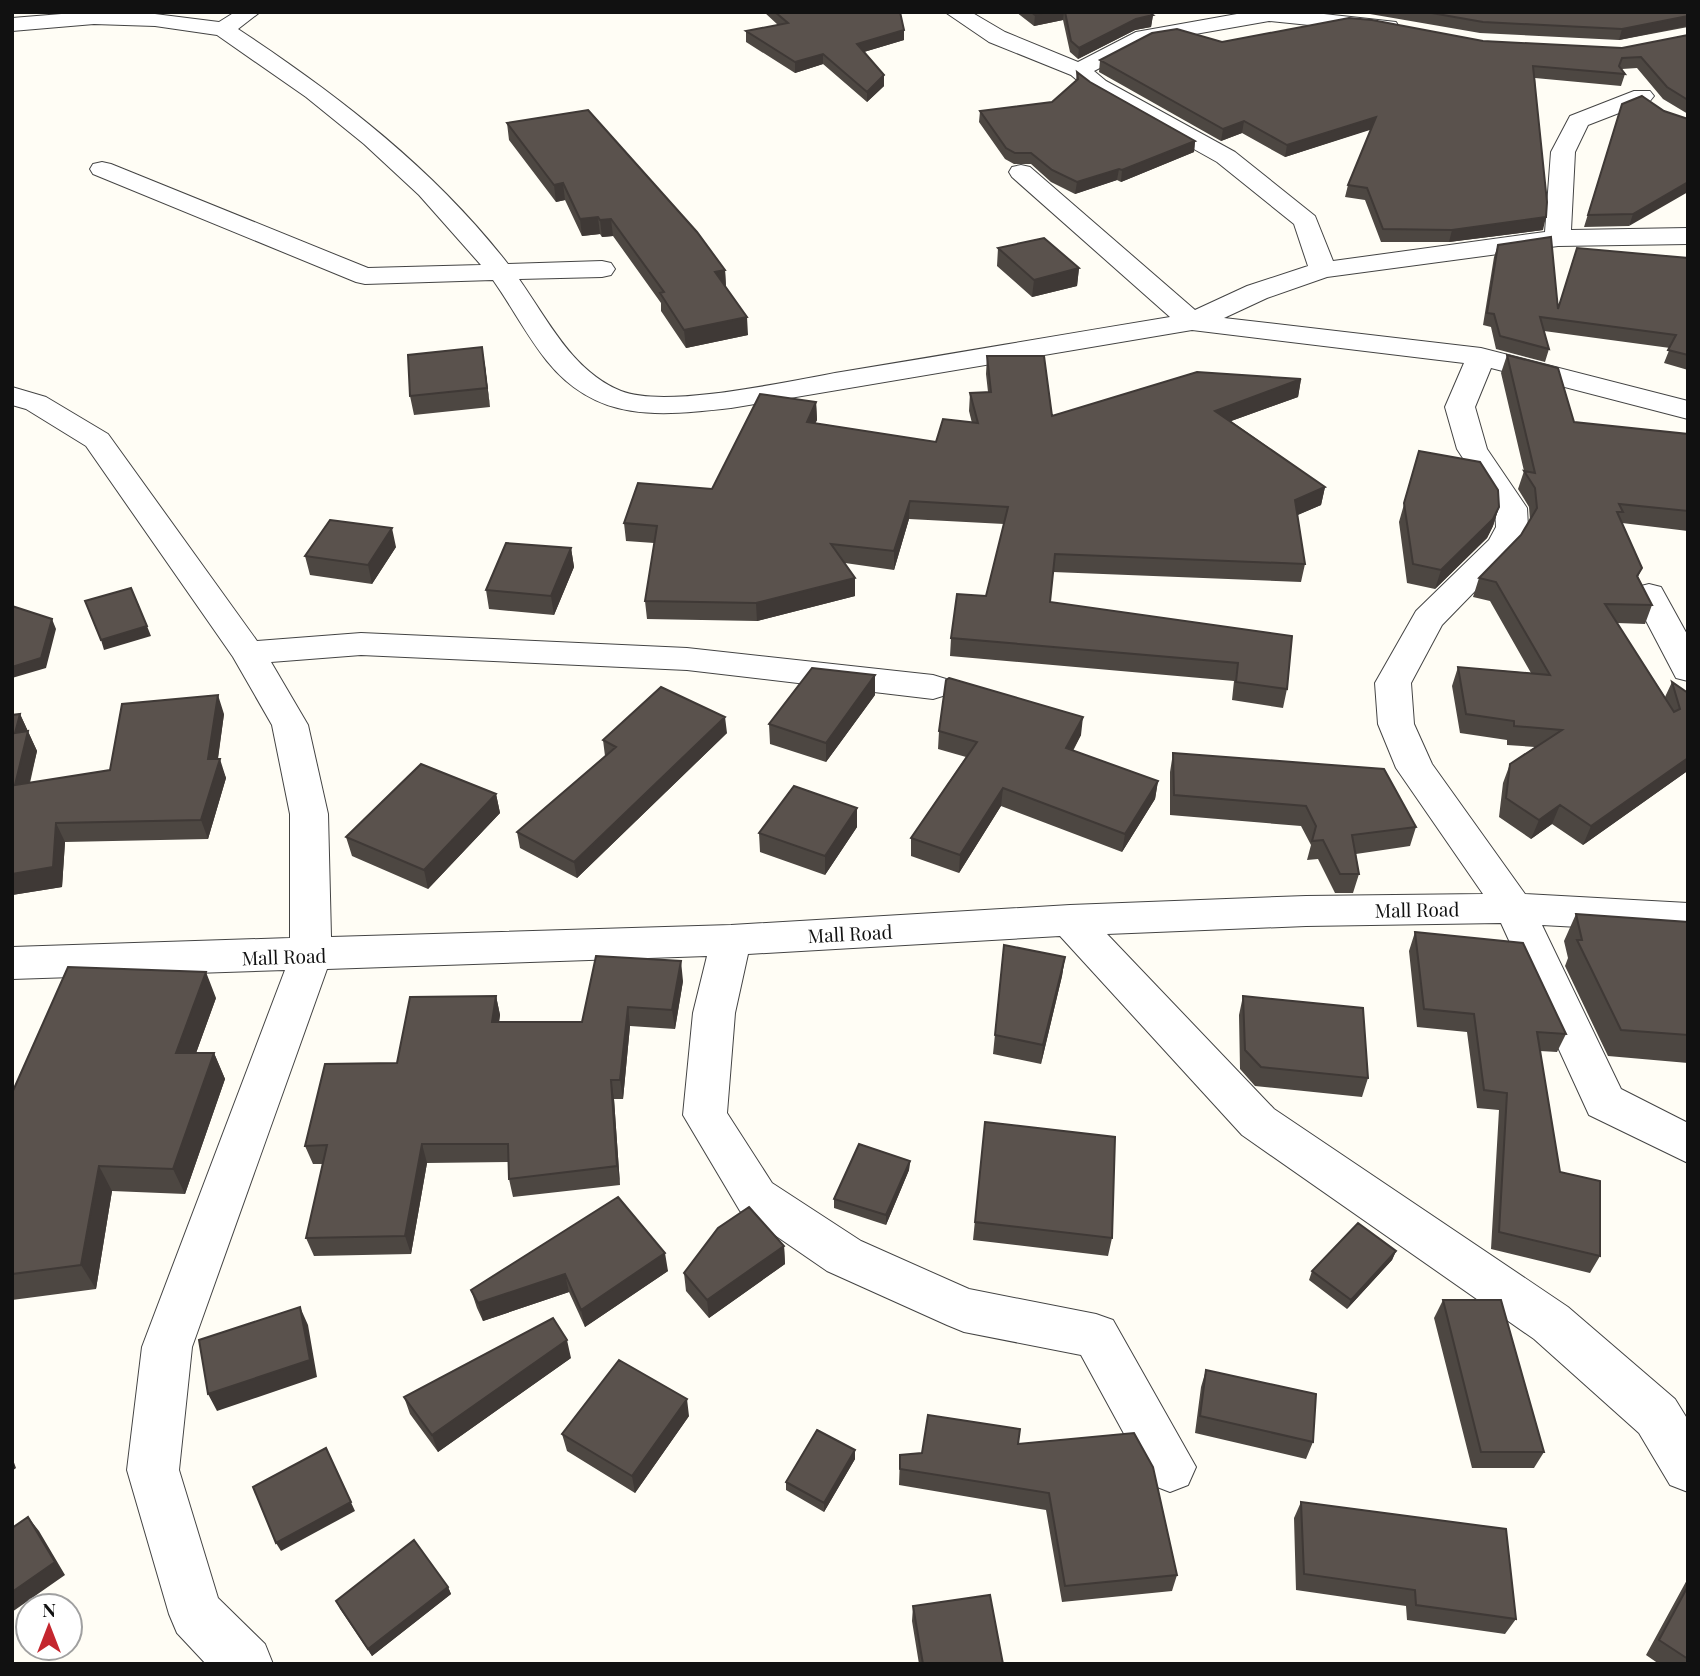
<svg xmlns="http://www.w3.org/2000/svg" width="1700" height="1676" viewBox="0 0 1700 1676" font-family="'Playfair Display',serif">
	<rect width="100%" height="100%" fill="#fffdf5"/>
	<g fill="none" stroke-linecap="round" stroke-linejoin="round">
		<g stroke="#444" stroke-width="2">
			<path id="minor" d="M86 12 155 14 219 22 235 12H260L238 29C338 95 434 169 508 264L602 261 611 263 615 269 611 275 602 277 519 279C548 320 572 371 621 391 667 409 789 381 841 372 951 354 1060 335 1170 317L1012 177 1009 172 1012 167 1021 165 1030 167 1195 310 1247 286 1308 266 1294 224 1217 162 1090 91 1071 75 989 42 945 12H971L1005 32 1078 62 1136 32 1248 12H1306L1396 22 1399 27 1396 32 1388 33 1269 21 1150 42 1094 71 1106 81 1235 152 1315 216 1333 261 1545 232 1551 152 1570 116 1634 91H1650L1654 96 1650 101 1588 125 1575 152 1571 230 1688 228V244L1558 246 1327 277 1267 298 1224 318 1481 348 1688 401V419L1491 368 1475 407 1487 449 1527 508 1528 527 1513 552 1442 625 1411 683 1414 724 1432 764 1525 894 1688 903V933L1542 925 1621 1089 1688 1123V1163L1589 1115 1501 923 1306 926 1107 934 1274 1109 1568 1307 1675 1399 1688 1420V1492L1670 1485 1639 1433 1534 1339 1242 1135 1060 936 748 954 735 1013 727 1113 772 1183 861 1241 969 1289 1096 1314 1113 1320 1196 1467 1188 1485 1170 1492 1152 1485 1081 1355 964 1332 947 1325 827 1271 740 1211 683 1115 693 1013 707 956 327 969 192 1347 179 1470 218 1598 265 1644 273 1664H206L177 1633 169 1614 127 1470 142 1347 285 970 12 979V947L290 938V814L272 725 233 657 86 446 26 409 12 405V387L46 397 108 434 257 641 361 633 687 648 933 675 946 679 951 687 946 695 933 699 687 670 361 655 271 662 308 725 328 814 331 937 731 925 1070 905 1306 896 1483 894 1396 768 1378 724 1375 683 1416 611 1489 540 1496 527 1495 508 1457 449 1445 407 1464 363 1192 330 731 408C659 416 597 423 547 361 527 336 512 307 493 280L365 284 356 282 93 174 90 169 93 164 102 162 111 164 368 268 481 265 419 195 364 144 306 97 217 35 155 26 94 24 12 31V18Z
				M1649 584 1661 587 1688 636V681L1676 678 1632 594 1637 587Z"/>
		</g>
		<use href="#minor" fill="#fff" fill-rule="evenodd"/>
	</g>
	<path fill="#4d4742" d="M764 12H900L904 30V40L864 52 884 86 867 102 823 64 795 73 746 42V31L778 25Z
		M1016 12H1148L1153 15 1151 27 1135 30 1078 59 1070 52 1063 20 1034 26Z
		M1347 12H1688V27L1619 40 1480 33 1370 14Z
		M1688 35V114L1663 99 1637 68 1622 69 1625 74 1621 86 1535 78 1543 230 1449 242H1381L1365 200 1345 197 1348 185 1371 129 1285 157 1242 133 1221 141 1099 72 1100 60 1222 42 1483 41 1622 48Z
		M1077 72 1090 82 1195 141 1194 152 1121 182 1117 180 1075 194 1051 182 1031 164H1014L1005 159 979 122 980 111 1052 102 1076 81Z
		M1622 104 1664 111 1688 119 1629 226 1584 227Z
		M507 123 725 270 726 287 748 335 686 348 661 311V303L613 236 602 237 600 234 582 236 565 200 556 202 509 140Z
		M1498 245 1558 309 1688 258V370L1664 363 1670 348 1544 331 1549 349 1545 362 1496 349 1491 327 1483 325 1494 257Z
		M998 248 1079 268 1077 286 1032 297 997 266Z
		M1507 355 1574 422 1688 434V531L1622 523 1642 568 1638 577 1652 605 1645 624 1617 623 1665 697 1672 682 1688 693V779L1686 772 1583 845 1552 824 1531 839 1499 817 1503 783 1510 764 1535 747 1507 745V740L1460 733 1452 686 1458 667 1531 673 1490 601 1473 597 1479 578 1521 535 1530 520 1529 507 1518 489 1524 471 1501 373Z
		M987 356 1052 416 1301 379 1298 397 1231 421 1325 487 1321 505 1297 515 1305 564 1301 582 1053 572 1050 602 1292 636 1287 689 1283 708 1232 700 1234 681 950 656 951 638 986 596 1004 524 909 519 894 570 845 563 855 596 757 621 647 619 645 601 654 543 626 541 624 523 712 489 816 402 817 420 815 423 936 442 972 423 969 411 970 393 988 392 986 374Z
		M485 366 490 407 414 415 410 396Z
		M1419 451 1499 507 1493 526 1487 538 1435 589 1407 583 1399 522Z
		M396 547 372 584 310 575 305 556Z
		M571 548 574 567 554 615 489 609 486 590Z
		M875 695 826 762 770 744 769 724Z
		M20 714 37 751 30 783 110 770 224 714 218 759 226 778 208 839 65 842 62 887 12 895V715Z
		M939 731 1081 735 1073 751 1158 781 1155 799 1122 852 1001 806 959 873 911 856V838L966 757 938 749Z
		M727 733 577 878 520 848 517 832 605 756 603 740Z
		M1173 753 1416 827 1410 846 1356 854 1359 874 1353 893H1335L1318 859 1307 860 1311 845 1301 826 1170 815V772Z
		M496 794 500 813 428 889 352 856 346 837Z
		M857 808V827L825 875 760 852 759 833Z
		M1576 914 1688 922V1063L1608 1056 1565 966 1568 958 1564 941Z
		M1415 932 1566 1034 1557 1052 1540 1051 1560 1172 1600 1256 1590 1273 1491 1249 1499 1110 1477 1108 1467 1032 1417 1027 1409 951Z
		M1004 945 1065 957 1062 976 1041 1064 993 1054Z
		M683 981 675 1029 630 1026 623 1099H614L620 1185 513 1197 509 1179 508 1162 427 1163 411 1254 314 1256 306 1238 323 1164H313L305 1146 397 1063 496 996 500 1015 499 1022H582Z
		M1243 996 1368 1078 1362 1097 1255 1086 1240 1069 1239 1015Z
		M216 998 196 1053H214L225 1079 185 1194 112 1191 96 1289 12 1300V1093Z
		M985 1122 1112 1238 1108 1256 973 1240Z
		M910 1161 909 1170 886 1225 834 1208V1199Z
		M618 1197 668 1271 585 1327 569 1292 483 1321 477 1308 471 1290Z
		M784 1246 785 1264 709 1318 686 1291 684 1273Z
		M1396 1251 1392 1260 1347 1309 1309 1280 1312 1271Z
		M1443 1300 1544 1452 1534 1468H1472L1434 1318Z
		M571 1358 438 1452 410 1414 404 1397Z
		M1206 1370 1313 1442 1306 1459 1195 1433 1201 1387Z
		M689 1416 635 1493 567 1451 562 1434Z
		M1018 1444 1177 1575 1172 1591 1062 1602 1046 1510 899 1485 900 1455Z
		M855 1450V1459L824 1512 786 1490V1482Z
		M1301 1502 1516 1619 1505 1634 1407 1620 1406 1606 1296 1590 1294 1518Z
		M1688 1578V1664H1659L1646 1655Z
		M448 1587 451 1594 372 1656 340 1609 336 1601Z
		M913 1606 1003 1664H919L912 1621Z"/>
	<path fill="#3f3936" d="M1047 12H1064L1063 20 1034 26 1035 15Z
		M1153 15 1151 27 1135 30 1078 59 1079 48 1136 19Z
		M1688 16 1687 26 1619 40 1622 29Z
		M904 30V40L857 54V44Z
		M823 54V64L795 73V62Z
		M884 75V86L867 102V92Z
		M1376 117 1373 129 1285 157 1287 145Z
		M1244 121 1242 133 1221 141 1223 129Z
		M1195 141 1194 152 1121 182 1122 170Z
		M1119 169 1117 180 1075 194 1077 182Z
		M1688 182V192L1629 226 1633 214Z
		M563 183 565 200 556 202 554 185Z
		M598 217 600 234 582 236 580 219Z
		M1546 217 1543 230 1449 242 1452 230Z
		M611 219 613 236 602 237 600 220Z
		M1079 268 1077 286 1032 297 1034 280Z
		M725 270 726 288 715 272Z
		M747 317 748 335 686 348 684 330Z
		M482 347 485 366 490 407 487 388Z
		M1301 379 1298 397 1212 428 1215 411Z
		M816 402 817 420 807 440V422Z
		M1325 487 1321 505 1291 518 1295 500Z
		M910 501 909 519 894 570V551Z
		M1499 507 1493 526 1487 538 1435 589 1441 570Z
		M392 528 396 547 372 584 368 565Z
		M571 548 574 567 554 615 551 596Z
		M855 578V596L757 621 756 603Z
		M52 619 56 629 46 668 12 678V667Z
		M147 626 151 636 104 650 101 640Z
		M875 675V695L826 762V743Z
		M218 695 224 714 216 771 220 759 226 778 208 839 201 820 208 759Z
		M20 714 37 751 24 804 15 785V733Z
		M725 717 727 733 577 878 574 862Z
		M1083 717 1081 735 1064 766 1066 748Z
		M1688 758V768L1686 772 1583 845 1591 826Z
		M1158 781 1155 799 1122 852 1125 834Z
		M1003 788 1001 806 959 873 960 855Z
		M496 794 500 813 428 889 424 870Z
		M1560 805 1552 824 1531 839 1539 820Z
		M857 808V827L825 875V856Z
		M56 823 65 842 62 887 12 895V874Z
		M1065 957 1062 976 1041 1064 1043 1045Z
		M681 961 683 981 675 1029 672 1010Z
		M206 972 216 998 187 1078 176 1053Z
		M496 996 500 1015 496 1041 492 1022Z
		M628 1007 630 1026 623 1099 620 1080Z
		M214 1053 225 1079 185 1194 173 1169Z
		M611 1080 614 1099 620 1185 617 1166Z
		M422 1144 427 1163 411 1254 405 1236Z
		M910 1161 909 1170 886 1225V1215Z
		M99 1166 112 1191 96 1289 81 1265Z
		M784 1246 785 1264 709 1318 707 1300Z
		M1396 1251 1392 1260 1347 1309 1351 1300Z
		M665 1253 668 1271 585 1327 581 1310Z
		M565 1274 569 1292 483 1321 478 1303Z
		M300 1307 308 1325 317 1377 217 1411 208 1394Z
		M567 1340 571 1358 438 1452 432 1435Z
		M687 1399 689 1416 635 1493 632 1476Z
		M326 1448 355 1511 281 1551 276 1543Z
		M855 1450V1459L824 1512V1503Z
		M12 1457 16 1468 12 1471Z
		M28 1517 39 1531 65 1575 12 1612V1592Z
		M448 1587 451 1594 372 1656 368 1649Z"/>
	<path fill="#5a524d" stroke="#3f3936" stroke-width="2" d="M775 12H900L904 30 857 44 884 75 867 92 823 54 795 62 746 31 788 23Z
		M1031 12H1047L1035 15Z
		M1065 12H1148L1153 15 1136 19 1079 48 1071 41Z
		M1426 12H1688V16L1622 29 1483 22Z
		M1349 18 1372 20 1483 41 1622 48 1688 35V100L1667 87 1641 57 1622 58 1619 66 1625 74 1533 66 1547 202 1546 217 1452 230 1383 229 1367 188 1348 185 1376 117 1287 145 1244 121 1223 129 1100 60 1152 33 1177 29 1222 42Z
		M1077 72 1090 82 1195 141 1122 170 1119 169 1077 182 1052 170 1031 153H1015L1006 148 980 111 1052 102 1078 79Z
		M1642 96 1664 111 1688 119V182L1633 214 1588 215 1622 104Z
		M588 110 697 232 725 270 715 272 747 317 684 330 660 293 664 292 611 219 600 220 598 217 580 219 563 183 554 185 507 123Z
		M1551 237 1558 309 1577 248 1688 258V355L1668 350 1676 335 1540 317 1549 349 1500 336 1494 314 1487 313 1498 245Z
		M1044 238 1079 268 1034 280 998 248Z
		M482 347 487 388 410 396 408 355Z
		M1507 355 1558 368 1574 422 1688 434V511L1619 504 1623 512H1617L1642 568 1637 576 1652 605 1605 604 1674 712 1680 709 1672 682 1688 693V758L1591 826 1560 805 1539 820 1506 798 1510 764 1562 730 1514 726V721L1466 714 1458 667 1550 675 1496 582 1479 578 1521 535 1537 508 1535 488 1524 471 1535 473Z
		M987 356H1044L1052 416 1197 372 1301 379 1215 411 1325 487 1295 500 1305 564 1055 554 1050 602 1292 636 1287 689 1236 682 1238 663 951 638 957 594 986 596 1008 507 910 501 894 551 831 544 855 578 756 603 645 601 657 526 624 523 638 483 712 489 760 394 816 402 807 422 936 442 943 419 978 423 970 393 991 392Z
		M1419 451 1480 462 1498 490 1499 507 1493 519 1441 570 1413 564 1404 503Z
		M330 520 392 528 368 565 305 556Z
		M506 543 571 548 551 596 486 590Z
		M131 588 147 626 101 640 85 601Z
		M12 606 52 619 41 658 12 667Z
		M812 668 875 675 826 743 769 724Z
		M949 678 1083 717 1066 748 1158 781 1125 834 1003 788 960 855 911 838 977 742 939 731 946 680Z
		M661 687 725 717 574 862 517 832 616 747 603 740Z
		M218 695 208 759H220L201 820 56 823 53 867 12 874V715L20 714 15 733 28 731 15 785 110 770 122 704Z
		M1173 753 1384 769 1416 827 1352 835 1359 874H1340L1323 840 1312 841 1316 826 1306 806 1174 795Z
		M421 764 496 794 424 870 346 837Z
		M794 786 857 808 825 856 759 833Z
		M1576 914 1688 922V1035L1621 1030 1577 940H1582Z
		M1415 932 1523 943 1566 1034 1537 1032 1560 1172 1600 1181V1256L1499 1232 1507 1093 1484 1090 1474 1014 1424 1009Z
		M1004 945 1065 957 1043 1045 995 1035Z
		M596 956 681 961 672 1010 628 1007 620 1080H611L617 1166 509 1179 508 1144H422L405 1236 306 1238 327 1145 305 1146 325 1064 397 1063 410 997 496 996 492 1022H582Z
		M68 967 206 972 176 1053H214L173 1169 99 1166 81 1265 12 1274V1093Z
		M1243 996 1363 1008 1368 1078 1261 1067 1245 1050Z
		M985 1122 1115 1137 1112 1238 975 1222Z
		M859 1144 910 1161 886 1215 834 1199Z
		M618 1197 665 1253 581 1310 565 1274 478 1303 471 1290Z
		M749 1207 784 1246 707 1300 684 1273 718 1228Z
		M1358 1223 1396 1251 1351 1300 1312 1271Z
		M1443 1300H1501L1544 1452H1481Z
		M300 1307 310 1360 208 1394 199 1340Z
		M553 1318 567 1340 432 1435 404 1397Z
		M619 1360 687 1399 632 1476 562 1434Z
		M1206 1370 1316 1394 1313 1442 1200 1416Z
		M928 1415 1020 1429 1018 1444 1134 1433 1153 1467 1177 1575 1065 1586 1049 1493 900 1469V1455L922 1453Z
		M817 1430 855 1450 824 1503 786 1482Z
		M326 1448 351 1502 276 1543 253 1487Z
		M1301 1502 1506 1529 1516 1619 1416 1605 1415 1590 1304 1574Z
		M28 1517 55 1562 12 1592V1528Z
		M414 1540 448 1587 368 1649 336 1601Z
		M1688 1586V1659L1659 1640Z
		M990 1595 1003 1664H923L913 1606Z"/>
	<g text-anchor="middle" dominant-baseline="central" stroke-width="7" stroke-linejoin="round" paint-order="stroke">
		<g font-size="19" fill="#111" stroke="#fff">
			<text transform="translate(1417 909) rotate(-1)">Mall Road</text>
			<text transform="translate(850 933) rotate(-3)">Mall Road</text>
			<text transform="translate(284 956) rotate(-2)">Mall Road</text>
		</g>
	</g>
	<rect width="1700" height="1676" fill="none" stroke="#111111" stroke-width="28"/>
	<g transform="translate(49 1627)"><circle r="33" fill="#ffffff" stroke="#a0a0a0" stroke-width="2"/>
	<path d="M0-5L12 26L0 18L-12 26Z" fill="#c4262e"/>
	<text y="-10" font-size="19" font-weight="bold" text-anchor="middle" fill="#111111">N</text>
	</g>
</svg>
